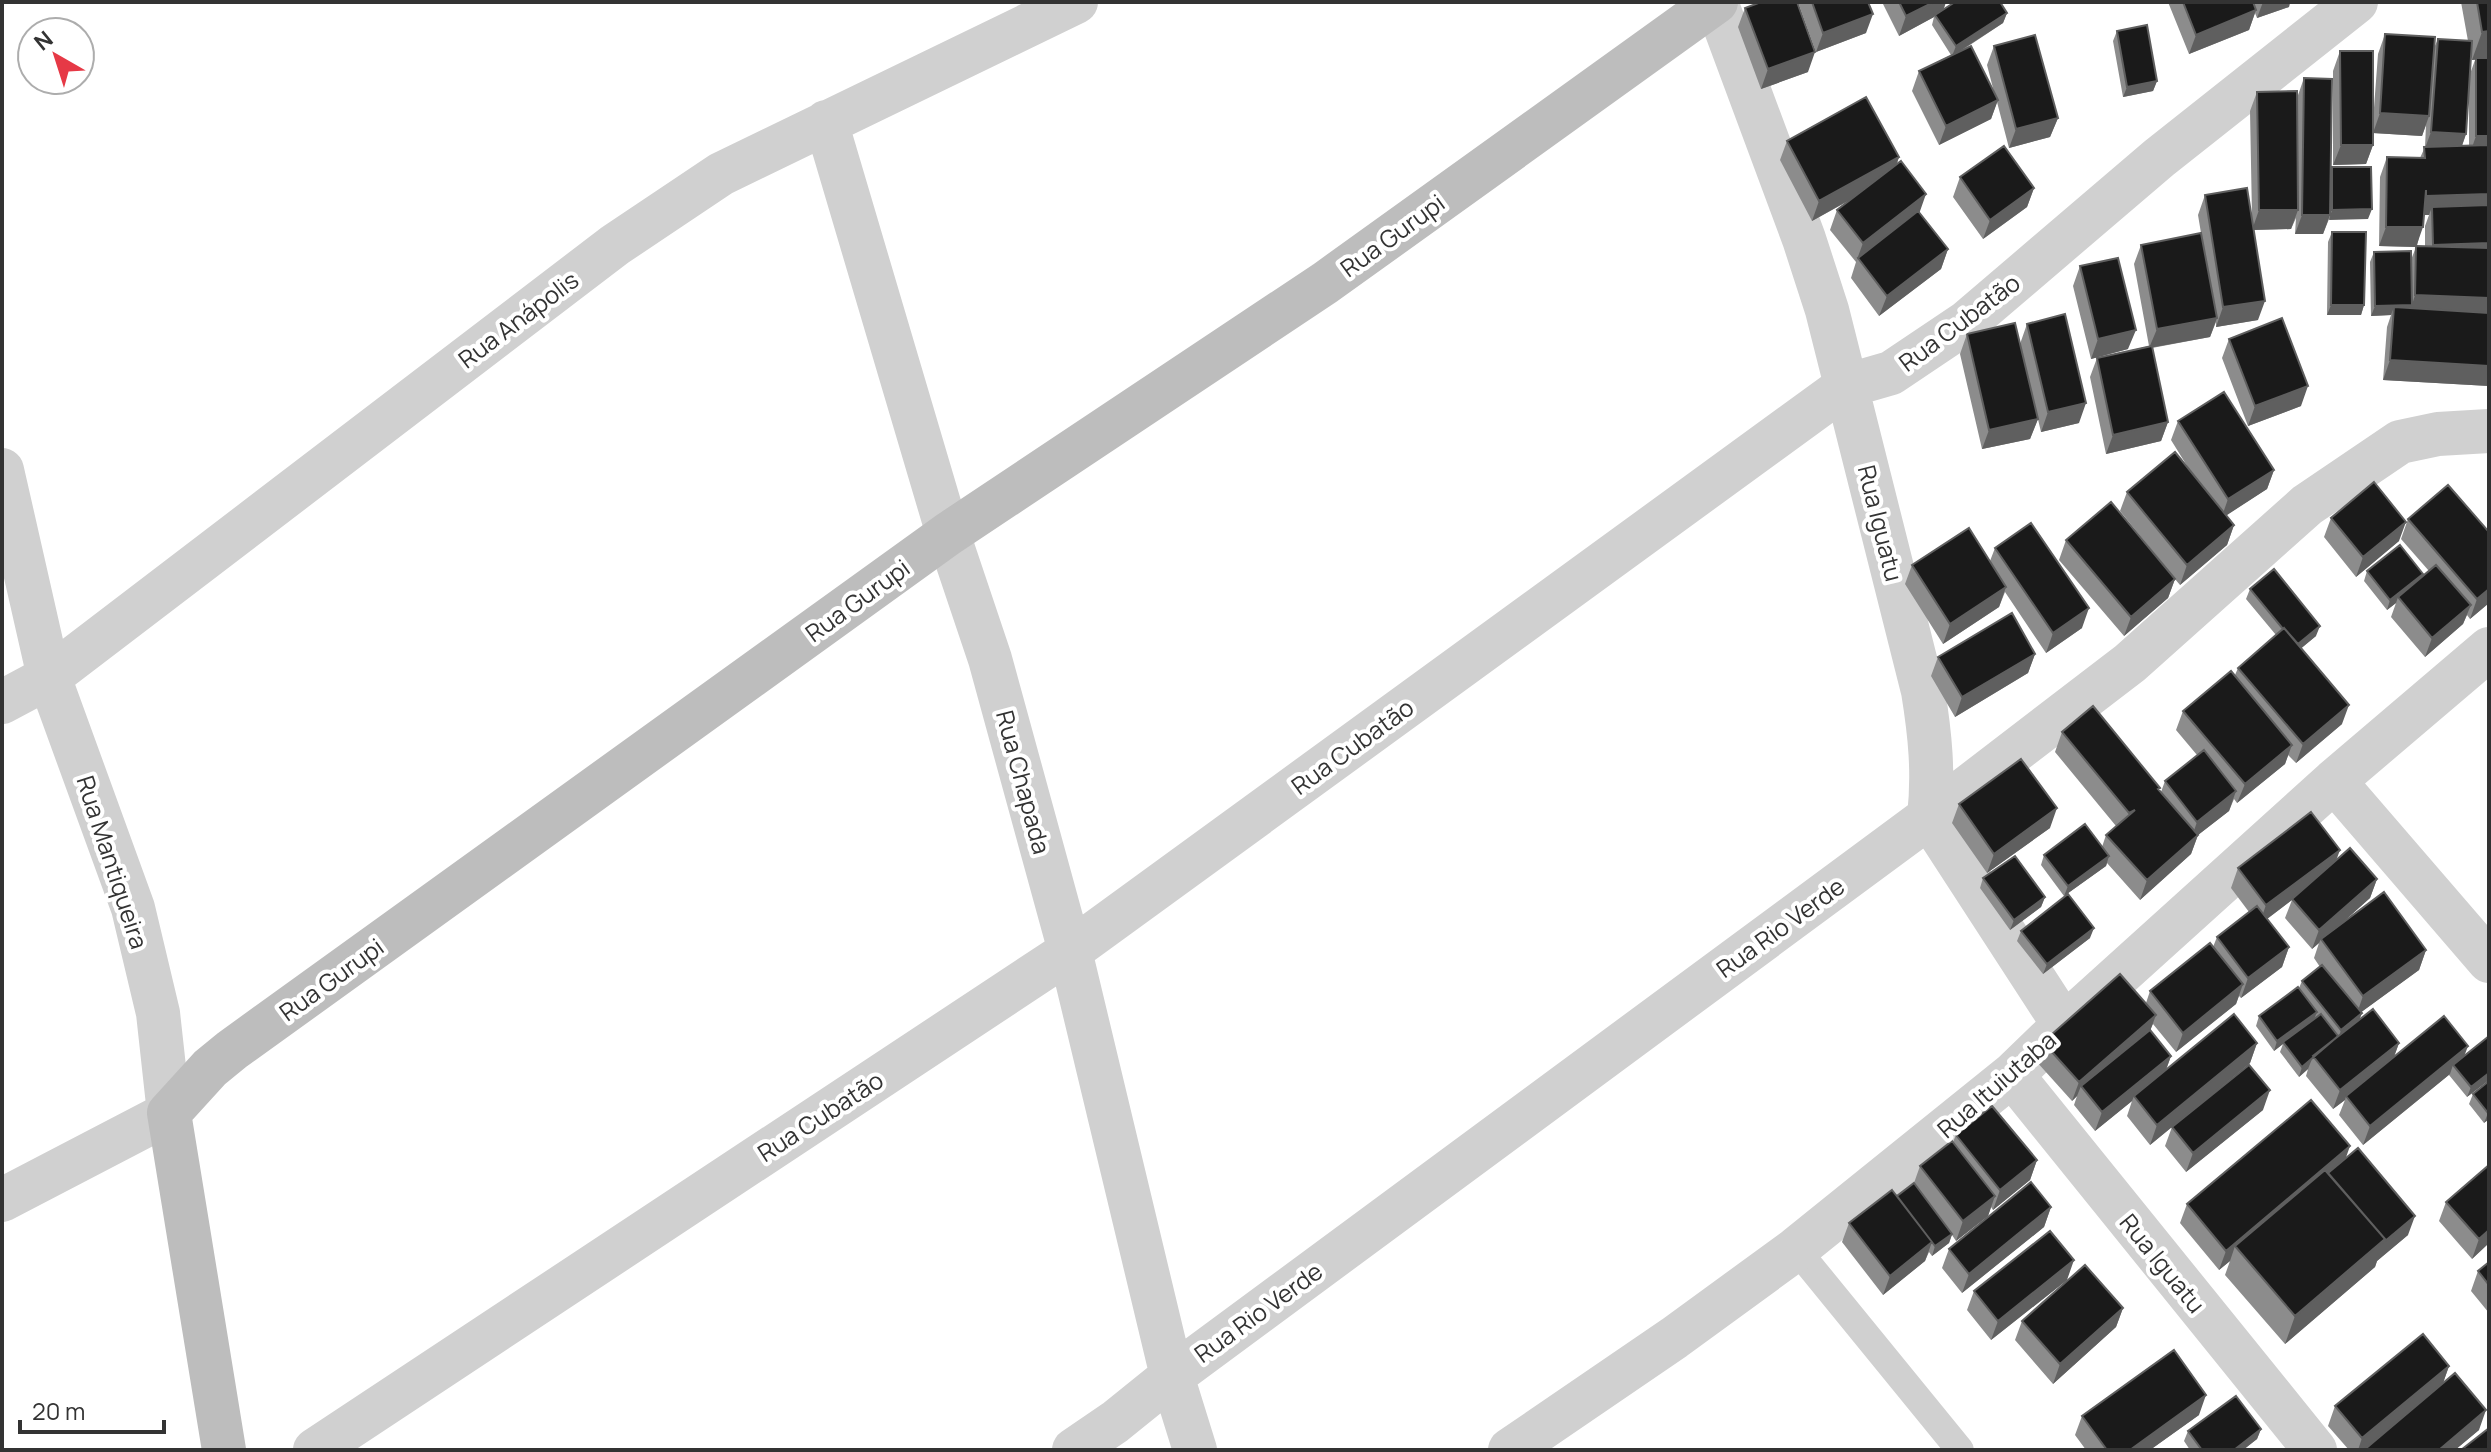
<svg xmlns="http://www.w3.org/2000/svg" width="2491" height="1452" viewBox="0 0 2491 1452" font-family="Manrope,sans-serif">
	<rect width="100%" height="100%" fill="#fff"/>
	<g fill="none" stroke-linecap="round" stroke-linejoin="round">
		<path stroke="#d0d0d0" stroke-width="28" d="M1796 1249 1960 1450"/>
		<path stroke="#d0d0d0" stroke-width="44" d="M1716 2 1804 239 1827 310 1923 691C1930 734 1934 773 1929 817L2064 1025
			M826 122 948 534 990 659 1070 951 1172 1376 1195 1450
			M2 470 49 677 133 908 158 1013 169 1113 2 1200
			M2 702 49 677 615 245 721 174 1076 2
			M2334 781 2489 961
			M2012 1075 2315 1450
			M315 1450 1070 951 1846 386 1891 373 1967 322 2159 158 2356 2
			M1074 1450 1115 1422 1172 1376 1929 817 2130 663 2307 505 2400 442 2438 434 2489 431
			M1510 1450 1674 1338 1796 1249 2012 1075 2064 1025 2334 781 2489 649"/>
		<path stroke="#bdbdbd" stroke-width="44" d="M224 1450 169 1113 210 1068 232 1050 948 534 1325 283 1716 2"/>
	</g>
	<path fill="#8c8c8c" fill-rule="evenodd" d="M1798 2H1868L1866 33 1816 52Z
		M1882 2H1946L1943 10 2007 13 2003 23 1961 51 1994 92 1987 65 1994 46 2058 118 2050 137 2009 148 1997 102 1991 119 1939 145 1912 91 1919 71 1951 55 1932 25 1934 17 1899 36Z
		M2168 2H2290L2289 7 2257 18 2255 13 2249 30 2189 54Z
		M2461 2H2489V57L2484 58H2489V386L2383 380 2387 327 2391 315 2371 316 2370 262 2374 252 2411 260 2416 247 2379 246 2380 177 2387 157 2420 158 2425 147 2426 125 2422 136 2373 133V145L2366 164 2333 165V71L2340 51 2373 121 2378 54 2385 34 2434 48 2438 39 2468 41ZM2471 55 2472 60H2475L2470 74ZM2469 94V146H2462L2466 134ZM2424 215H2429L2425 226V246H2417Z
		M1745 8 1808 72 1761 89 1738 27Z
		M2117 31 2157 81 2153 91 2123 97 2113 41Z
		M2304 78 2331 169 2368 219H2329L2323 234H2295L2296 218 2291 229 2254 230 2258 320 2216 327V322L2210 337 2152 348 2168 422 2161 441 2106 454 2090 377 2097 358 2149 346 2134 264 2141 245H2203L2198 215 2205 195 2252 216 2250 111 2257 92 2297 98Z
		M1787 141 1899 157 1897 164 1920 213 1948 249 1941 269 1879 316 1851 278 1856 262 1830 230 1837 210 1852 199 1812 221 1780 160Z
		M1960 177 2034 188 2027 207 1983 239 1953 197Z
		M2332 232 2364 305 2361 315H2327L2328 242Z
		M2080 266 2128 349 2091 359 2073 286Z
		M2027 324 2079 423 2041 432 2020 344Z
		M1967 334 2038 419 2030 439 1982 449 1960 354Z
		M2229 339 2301 406 2248 426 2222 358Z
		M2178 421 2274 470 2267 489 2226 515 2234 525 2227 545 2180 585 2175 579 2168 598 2124 636 2059 560 2066 540 2168 570 2120 511 2127 492 2189 469 2171 440Z
		M2331 518 2399 541 2356 577 2324 537Z
		M2408 519 2489 603 2470 619 2467 615 2463 624 2425 657 2391 617 2396 603 2387 610 2364 581 2367 571 2423 576 2429 571 2401 539Z
		M1995 548 2082 628 2046 653 2005 592 1999 607 1943 644 1905 584 1912 565 1990 561Z
		M2250 589 2316 636 2301 648 2342 724 2296 763 2288 755 2285 764 2237 803 2234 799 2229 811 2198 835 2191 854 2140 900 2107 863 2106 866 2064 896 2041 865 2044 855 2102 847 2106 835 2116 826 2055 752 2062 732 2161 792 2165 781 2197 755 2176 730 2183 711 2235 675 2238 668 2276 635 2246 599Z
		M2035 654 2028 673 1955 717 1931 676 1938 657Z
		M1959 804 2050 828 1987 873 1952 823Z
		M2336 860 2377 879 2370 898 2342 923 2426 950 2419 970 2361 1012 2360 1020 2399 1043 2394 1057 2464 1056 2489 1036V1080L2467 1097 2449 1075 2450 1074 2363 1145 2339 1115 2345 1100 2333 1109 2306 1076 2308 1069 2299 1077 2280 1052 2283 1044 2274 1051 2256 1026 2259 1016 2299 988 2302 981 2320 967 2314 958 2319 943 2312 949 2285 918 2292 900 2267 919 2289 947 2282 967 2241 998 2239 996 2236 1004 2176 1052 2153 1024 2150 1030 2171 1056 2166 1070 2257 1043 2250 1063 2182 1119 2263 1110 2186 1172 2165 1146 2172 1127 2150 1145 2127 1116 2132 1101 2095 1131 2074 1105 2077 1096 2072 1101 2036 1061 2043 1042 2146 1003 2150 991 2213 947 2217 937 2249 912 2231 888 2238 868Z
		M1983 878 2045 897 2041 907 2010 930 1980 888Z
		M2021 931 2090 938 2043 974 2017 941Z
		M2489 1081V1119L2484 1123 2469 1104 2473 1094Z
		M1956 1135 2037 1160 2030 1180 1993 1210 1991 1207 1988 1216 1956 1241 1952 1235 1949 1243 1932 1256 1929 1252 1925 1261 1883 1295 1842 1242 1849 1223 1897 1196 1914 1183 1920 1166 1953 1142Z
		M2345 1158 2408 1235 2377 1261 2375 1267 2285 1344 2225 1275 2230 1261 2219 1270 2180 1223 2187 1204Z
		M2446 1202 2489 1243 2472 1259 2439 1221Z
		M2051 1207 2044 1227 1962 1293 1942 1268 1949 1249Z
		M2489 1262V1313L2471 1291 2478 1271Z
		M2067 1280 1991 1340 1967 1310 1974 1291Z
		M2123 1308 2116 1327 2053 1384 2015 1340 2022 1321Z
		M2449 1366 2443 1383 2479 1430 2455 1450H2349L2328 1426 2335 1406Z
		M2199 1415 2150 1450H2086L2075 1435 2082 1416Z
		M2261 1429 2257 1439 2243 1450H2190L2184 1441 2188 1431Z"/>
	<path fill="#5f5f5f" d="M1934 2H1946L1942 14 1935 15 1934 17 1899 36 1906 16Z
		M2263 2H2290L2289 7 2257 18Z
		M2256 10 2249 30 2189 54 2196 35Z
		M2007 13 2003 23 1952 56 1956 46Z
		M1873 14 1866 33 1816 52 1823 33Z
		M2489 31V57L2472 60 2482 32Z
		M1815 52 1808 72 1761 89 1768 69Z
		M2157 81 2153 91 2123 97 2127 87Z
		M1998 100 1991 119 1939 145 1946 126Z
		M2380 113 2429 116 2422 136 2373 133Z
		M2058 118 2050 137 2009 148 2016 129Z
		M2431 132 2466 134 2459 154 2424 151Z
		M2476 136H2489V155L2469 156Z
		M2341 145H2373L2366 164 2333 165Z
		M1899 157 1892 176 1812 221 1819 201Z
		M2034 188 2027 207 1983 239 1990 220Z
		M1926 194 1919 214 1858 258 1856 262 1863 243Z
		M2489 194V213L2432 207 2429 215H2419L2426 196Z
		M2372 209 2368 219 2329 220 2332 210Z
		M2259 210H2298L2291 229 2252 230Z
		M2302 215H2330L2323 234H2295Z
		M2386 227H2423L2416 247 2379 246Z
		M2489 243V262L2426 265 2433 245Z
		M1948 249 1941 269 1879 316 1887 296Z
		M2415 295 2489 298V317L2394 307 2391 315 2371 316 2375 306 2412 305Z
		M2265 301 2258 320 2216 327 2223 307Z
		M2331 305H2364L2361 315H2327Z
		M2217 318 2210 337 2149 348 2157 329Z
		M2136 330 2128 349 2091 359 2098 339Z
		M2390 360 2489 366V386L2383 380Z
		M2308 386 2301 406 2248 426 2255 406Z
		M2086 403 2079 423 2041 432 2048 412Z
		M2038 419 2030 439 1982 449 1989 430Z
		M2168 422 2161 441 2106 454 2113 435Z
		M2274 470 2267 489 2221 519 2228 499Z
		M2406 522 2399 541 2356 577 2363 557Z
		M2234 525 2227 545 2180 585 2187 565Z
		M2423 574 2420 584 2398 597 2396 603 2387 610 2390 600Z
		M2175 579 2168 598 2124 636 2131 617Z
		M2006 587 1999 607 1943 644 1950 624Z
		M2489 589V603L2470 619 2477 599Z
		M2471 605 2463 624 2425 657 2432 638Z
		M2089 608 2082 628 2046 653 2053 633Z
		M2320 626 2316 636 2292 656 2296 646Z
		M2035 654 2028 673 1955 717 1962 697Z
		M2349 705 2342 724 2296 763 2303 744Z
		M2292 745 2285 764 2237 803 2245 784Z
		M2236 791 2229 811 2198 835 2191 854 2140 900 2147 880 2190 842 2197 822Z
		M2057 808 2050 828 1987 873 1994 854Z
		M2340 850 2333 869 2259 925 2266 905Z
		M2109 856 2106 866 2064 896 2068 886Z
		M2377 879 2370 898 2322 941 2321 939 2319 943 2312 949 2319 930Z
		M2045 897 2041 907 2010 930 2014 920Z
		M2094 928 2090 938 2043 974 2047 964Z
		M2289 947 2282 967 2241 998 2248 978Z
		M2426 950 2419 970 2356 1016 2363 996Z
		M2243 984 2236 1004 2176 1052 2183 1033Z
		M2317 1012 2313 1022 2283 1042V1044L2274 1051 2277 1041Z
		M2362 1013 2358 1023 2338 1040 2341 1030Z
		M2156 1015 2149 1034 2081 1086 2077 1096 2072 1101 2079 1082Z
		M2257 1043 2250 1063 2150 1145 2157 1125Z
		M2399 1043 2392 1062 2346 1096 2345 1100 2333 1109 2340 1090Z
		M2468 1046 2461 1065H2453L2450 1074 2363 1145 2370 1126Z
		M2171 1056 2164 1075 2134 1096 2132 1101 2095 1131 2102 1112Z
		M2312 1059 2308 1069 2299 1077 2302 1067Z
		M2489 1073V1080L2467 1097 2471 1087Z
		M2270 1090 2263 1110 2186 1172 2193 1153Z
		M2489 1112V1119L2484 1123 2488 1113Z
		M2350 1146 2343 1166 2235 1246 2230 1261 2219 1270 2226 1251Z
		M2037 1160 2030 1180 1993 1210 2000 1190Z
		M1995 1196 1988 1216 1956 1241 1963 1221Z
		M2051 1207 2044 1227 1962 1293 1969 1274Z
		M2415 1216 2408 1235 2377 1261 2375 1267 2285 1344 2295 1316 2385 1239Z
		M2489 1230V1243L2472 1259 2479 1239Z
		M1952 1234 1949 1243 1932 1256 1935 1246Z
		M1932 1242 1925 1261 1883 1295 1890 1276Z
		M2074 1260 2067 1280 1991 1340 1998 1321Z
		M2123 1308 2116 1327 2053 1384 2060 1364Z
		M2449 1366 2442 1386 2364 1450H2358L2362 1438Z
		M2206 1395 2199 1415 2150 1450H2130Z
		M2486 1410 2479 1430 2455 1450H2439Z
		M2261 1429 2257 1439 2243 1450H2234Z"/>
	<path fill="#1a1a1a" stroke="#5f5f5f" stroke-width="2" d="M1761 2H1797L1815 52 1768 69 1745 8Z
		M1812 2H1868L1873 14 1823 33Z
		M1899 2H1934L1906 16Z
		M1955 2H2000L2007 13 1956 46 1935 15Z
		M2183 2H2253L2256 10 2196 35Z
		M2477 2H2489V31L2482 32Z
		M2147 25 2157 81 2127 87 2117 31Z
		M2385 34 2435 37 2429 116 2380 113Z
		M2035 35 2058 118 2016 129 1994 46Z
		M2438 39 2472 41 2466 134 2431 132Z
		M1971 46 1998 100 1946 126 1919 71Z
		M2340 51H2373V145H2341Z
		M2476 58H2489V136H2476Z
		M2304 78 2332 79 2330 215H2302Z
		M2297 91 2298 210H2259L2257 92Z
		M1866 97 1899 157 1819 201 1787 141Z
		M2489 145V194L2426 196V190L2423 227H2386L2387 157 2425 158 2424 147Z
		M2004 146 2034 188 1990 220 1960 177Z
		M1901 161 1926 194 1863 243 1837 210Z
		M2332 167H2371L2372 209 2332 210Z
		M2247 188 2265 301 2223 307 2205 195Z
		M2489 205V243L2433 245 2432 207Z
		M1918 211 1948 249 1887 296 1858 258Z
		M2332 232H2366L2364 305H2331Z
		M2201 233 2217 318 2157 329 2141 245Z
		M2416 246 2489 248V298L2415 295Z
		M2411 251 2412 305 2375 306 2374 252Z
		M2118 258 2136 330 2098 339 2080 266Z
		M2394 307 2489 313V366L2390 360Z
		M2065 314 2086 403 2048 412 2027 324Z
		M2282 318 2308 386 2255 406 2229 339Z
		M2015 323 2038 419 1989 430 1967 334Z
		M2152 346 2168 422 2113 435 2097 358Z
		M2224 392 2274 470 2228 499 2178 421Z
		M2175 452 2234 525 2187 565 2127 492Z
		M2374 482 2406 522 2363 557 2331 518Z
		M2448 485 2489 532V589L2477 599 2408 519Z
		M2111 502 2175 579 2131 617 2066 540Z
		M2031 523 2089 608 2053 633 1995 548Z
		M1969 528 2006 587 1950 624 1912 565Z
		M2400 545 2423 574 2390 600 2367 571Z
		M2436 565 2471 605 2432 638 2398 597Z
		M2274 569 2320 626 2298 644 2284 628 2283 629 2250 589Z
		M2012 613 2035 654 1962 697 1938 657Z
		M2284 628 2349 705 2303 744 2238 668Z
		M2231 671 2292 745 2245 784 2183 711Z
		M2093 706 2160 788 2158 789 2198 835 2147 880 2106 835 2135 810 2129 813 2062 732Z
		M2204 750 2236 791 2197 822 2165 781Z
		M2021 759 2057 808 1994 854 1959 804Z
		M2311 812 2340 850 2266 905 2238 868Z
		M2085 824 2109 856 2068 886 2044 855Z
		M2350 848 2377 879 2319 930 2292 899Z
		M2015 856 2045 897 2014 920 1983 878Z
		M2384 892 2426 950 2363 996 2321 939Z
		M2068 894 2094 928 2047 964 2021 931Z
		M2257 906 2289 947 2248 978 2217 937Z
		M2210 943 2243 984 2183 1033 2150 991Z
		M2322 965 2362 1013 2341 1030 2302 981Z
		M2120 974 2156 1015 2079 1082 2043 1042Z
		M2298 987 2317 1012 2277 1041 2259 1016Z
		M2373 1009 2399 1043 2340 1090 2313 1056Z
		M2234 1014 2257 1043 2157 1125 2134 1096Z
		M2321 1014 2338 1036 2302 1067 2283 1042Z
		M2444 1016 2468 1046 2370 1126 2346 1096Z
		M2150 1030 2171 1056 2102 1112 2081 1086Z
		M2489 1036V1073L2471 1087 2453 1065Z
		M2249 1065 2270 1090 2193 1153 2172 1127Z
		M2489 1081V1112L2488 1113 2473 1094Z
		M2311 1100 2350 1146 2226 1251 2187 1204Z
		M1992 1106 2037 1160 2000 1190 1956 1135Z
		M1952 1141 1995 1196 1963 1221 1920 1166Z
		M2358 1148 2415 1216 2384 1242 2385 1239 2328 1173Z
		M2489 1165V1230L2479 1239 2446 1202Z
		M2325 1170 2385 1239 2295 1316 2235 1246Z
		M2031 1182 2051 1207 1969 1274 1949 1249Z
		M1914 1183 1952 1234 1935 1246 1897 1196Z
		M1892 1190 1932 1242 1890 1276 1849 1223Z
		M2050 1231 2074 1260 1998 1321 1974 1291Z
		M2489 1262V1285L2478 1271Z
		M2085 1265 2123 1308 2060 1364 2022 1321Z
		M2423 1334 2449 1366 2362 1438 2335 1406Z
		M2174 1350 2206 1395 2130 1450H2107L2082 1416Z
		M2455 1373 2486 1410 2439 1450H2364Z
		M2236 1396 2261 1429 2234 1450H2202L2188 1431Z
		M2489 1428V1450H2461Z"/>
	<g text-anchor="middle" dominant-baseline="central" stroke-width="8" stroke-linejoin="round" paint-order="stroke">
		<g font-size="24" fill="#333" stroke="#fff">
			<text transform="translate(1392 235) rotate(-36)">Rua Gurupi</text>
			<text transform="translate(518 319) rotate(-37)">Rua Anápolis</text>
			<text transform="translate(1959 322) rotate(-37)">Rua Cubatão</text>
			<text transform="translate(1881 523) rotate(76)">Rua Iguatu</text>
			<text transform="translate(857 600) rotate(-36)">Rua Gurupi</text>
			<text transform="translate(1352 746) rotate(-36)">Rua Cubatão</text>
			<text transform="translate(1024 782) rotate(75)">Rua Chapada</text>
			<text transform="translate(113 862) rotate(72)">Rua Mantiqueira</text>
			<text transform="translate(1780 927) rotate(-36)">Rua Rio Verde</text>
			<text transform="translate(331 979) rotate(-36)">Rua Gurupi</text>
			<text transform="translate(1996 1084) rotate(-41)">Rua Ituiutaba</text>
			<text transform="translate(820 1116) rotate(-33)">Rua Cubatão</text>
			<text transform="translate(2163 1263) rotate(51)">Rua Iguatu</text>
			<text transform="translate(1258 1312) rotate(-36)">Rua Rio Verde</text>
		</g>
	</g>
	<rect width="2491" height="1452" fill="none" stroke="#333333" stroke-width="8"/>
	<g transform="translate(56 56) rotate(321)"><circle r="38" fill="#ffffff" stroke="#adadad" stroke-width="2"/>
	<path d="M0-6L14 30L0 20L-14 30Z" fill="#e63946"/>
	<text y="-12" font-size="22" font-weight="bold" text-anchor="middle" fill="#333333">N</text>
	</g>
	<path d="M20 1420v12h144v-12" fill="none" stroke="#333333" stroke-width="4"/>
	<text x="32" y="1420" font-size="24" fill="#333333" stroke="#ffffff" stroke-width="6" paint-order="stroke">20 m</text>
</svg>
